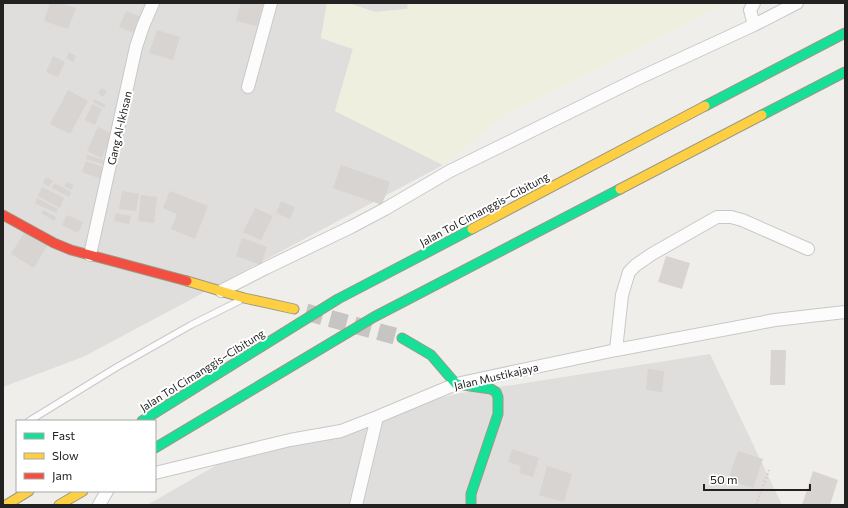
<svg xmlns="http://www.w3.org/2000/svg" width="848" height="508" viewBox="0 0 848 508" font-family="Commissioner,sans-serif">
	<rect width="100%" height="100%" fill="#f0eeeb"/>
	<path fill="#dfdedc" d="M3 3H327L321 38 353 49 335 111 443 165 83 357 3 387Z
		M348 3H408V9L375 12Z
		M710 354 782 505H147L234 455 455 394Z"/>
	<path fill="#efefdf" d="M327 3H348L375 12 407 9 408 3H726L633 51 507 114 443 165 335 111 353 49 321 38Z"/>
	<path fill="#d7d4d2" d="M50 3H60L76 8 68 29 44 21Z
		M241 3 263 4 257 26 236 21Z
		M126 11 141 17 134 33 119 27Z
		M157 30 180 37 173 60 149 53Z
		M69 52 76 56 73 62 66 58Z
		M53 56 65 62 58 77 46 72Z
		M102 88 107 91 103 97 98 93Z
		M68 90 88 101 70 134 50 124Z
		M94 99 106 105 104 108 93 102Z
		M92 104 102 109 95 125 85 120Z
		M98 127 113 134 102 158 87 151Z
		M87 155 110 162 109 166 86 159Z
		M86 161 108 169 104 180 82 172Z
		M341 165 390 182 382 205 333 188Z
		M46 177 53 181 49 187 43 183Z
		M67 182 74 185 71 190 64 186Z
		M54 183 71 192 69 197 52 188Z
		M42 187 64 198 60 208 38 196Z
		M122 191 139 194 136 211 119 209Z
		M170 191 208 206 195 239 171 229 177 214 163 208Z
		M141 195 157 197 154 223 138 221Z
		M37 198 58 209 56 213 35 203Z
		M281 201 295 207 290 219 276 213Z
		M255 208 273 216 261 240 243 232Z
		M43 210 56 217 54 221 41 213Z
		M116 213 131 216 129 224 114 221Z
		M67 215 83 222 78 233 62 225Z
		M25 231 48 244 34 268 11 254Z
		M242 238 267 247 261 265 236 256Z
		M666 256 690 263 682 289 658 282Z
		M771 350H786L785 385H770Z
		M648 369 664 371 662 392 646 390Z
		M512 449 539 458 533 477 519 473 521 466 508 462Z
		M738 451 763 459 753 488 728 480Z
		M547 466 572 474 564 502 539 495Z
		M813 471 838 480 830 505H802Z"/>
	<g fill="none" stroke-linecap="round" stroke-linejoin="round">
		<path stroke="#c7c5c3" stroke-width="17" stroke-dasharray="17 8" stroke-linecap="butt" d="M306 312 402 338"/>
		<g stroke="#c9c8c7" stroke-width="8">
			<path id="lane" d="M29 421 117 367 191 325 239 301"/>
		</g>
		<g stroke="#c9c8c7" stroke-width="14">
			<path id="street" d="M754 25 750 10 754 3
				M248 87 271 3
				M90 255 136 47 143 26 153 3
				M221 291 266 268 351 227 385 209 450 171 637 79 754 25 797 3
				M616 350 622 295 629 272 636 265 652 254 717 217H731L742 220 808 249
				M155 473 290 440 341 431 377 417 456 384 616 350 775 320 845 312
				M99 505 107 491
				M356 505 377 417"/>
		</g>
		<g stroke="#999a82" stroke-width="11">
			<path id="fast" d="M705 106 845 33
				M762 115 845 72
				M402 338 431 355 456 384 491 389 496 392 498 397V414L471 494V505
				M142 421 338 299 472 229
				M155 448 374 317 620 189"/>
		</g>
		<g stroke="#999a82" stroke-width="11">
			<path id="slow" d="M620 189 762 115
				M472 229 705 106
				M187 281 244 298 294 309
				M6 505 29 491
				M59 505 83 491"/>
		</g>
		<g stroke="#999a82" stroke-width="11">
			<path id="jam" d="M3 215 54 243 71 250 187 281"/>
		</g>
		<path stroke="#dccecd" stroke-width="2.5" stroke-dasharray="2 2" stroke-linecap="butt" d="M756 505 769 470"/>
		<use href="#lane" stroke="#fdfcfc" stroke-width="6"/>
		<use href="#street" stroke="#fdfcfc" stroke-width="12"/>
		<use href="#fast" stroke="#16e098" stroke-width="9"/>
		<use href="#slow" stroke="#ffcf43" stroke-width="9"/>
		<use href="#jam" stroke="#f24e42" stroke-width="9"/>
	</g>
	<g text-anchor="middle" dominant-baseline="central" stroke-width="4" stroke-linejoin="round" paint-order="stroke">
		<g font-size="11" fill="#222" stroke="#fff">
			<text transform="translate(119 128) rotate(-77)">Gang Al-Ikhsan</text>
			<text transform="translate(484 209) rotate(-28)">Jalan Tol Cimanggis–Cibitung</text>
			<text transform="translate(202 370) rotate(-32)">Jalan Tol Cimanggis–Cibitung</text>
			<text transform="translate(496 376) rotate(-13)">Jalan Mustikajaya</text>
		</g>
	</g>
	<rect width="848" height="508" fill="none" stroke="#222222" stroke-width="8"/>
	<rect x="16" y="420" width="140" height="72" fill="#ffffff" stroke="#a7a7a7"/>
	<rect x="24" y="433" width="20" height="6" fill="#16e098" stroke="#a7a7a7"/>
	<text x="52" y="440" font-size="12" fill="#222222">Fast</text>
	<rect x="24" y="453" width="20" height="6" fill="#ffcf43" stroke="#a7a7a7"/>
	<text x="52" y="460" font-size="12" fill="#222222">Slow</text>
	<rect x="24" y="473" width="20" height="6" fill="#f24e42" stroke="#a7a7a7"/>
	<text x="52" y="480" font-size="12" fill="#222222">Jam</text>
	<path d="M704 484v6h106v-6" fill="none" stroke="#222222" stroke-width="2"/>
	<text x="710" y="484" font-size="12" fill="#222222" stroke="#ffffff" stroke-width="3" paint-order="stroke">50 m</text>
</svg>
